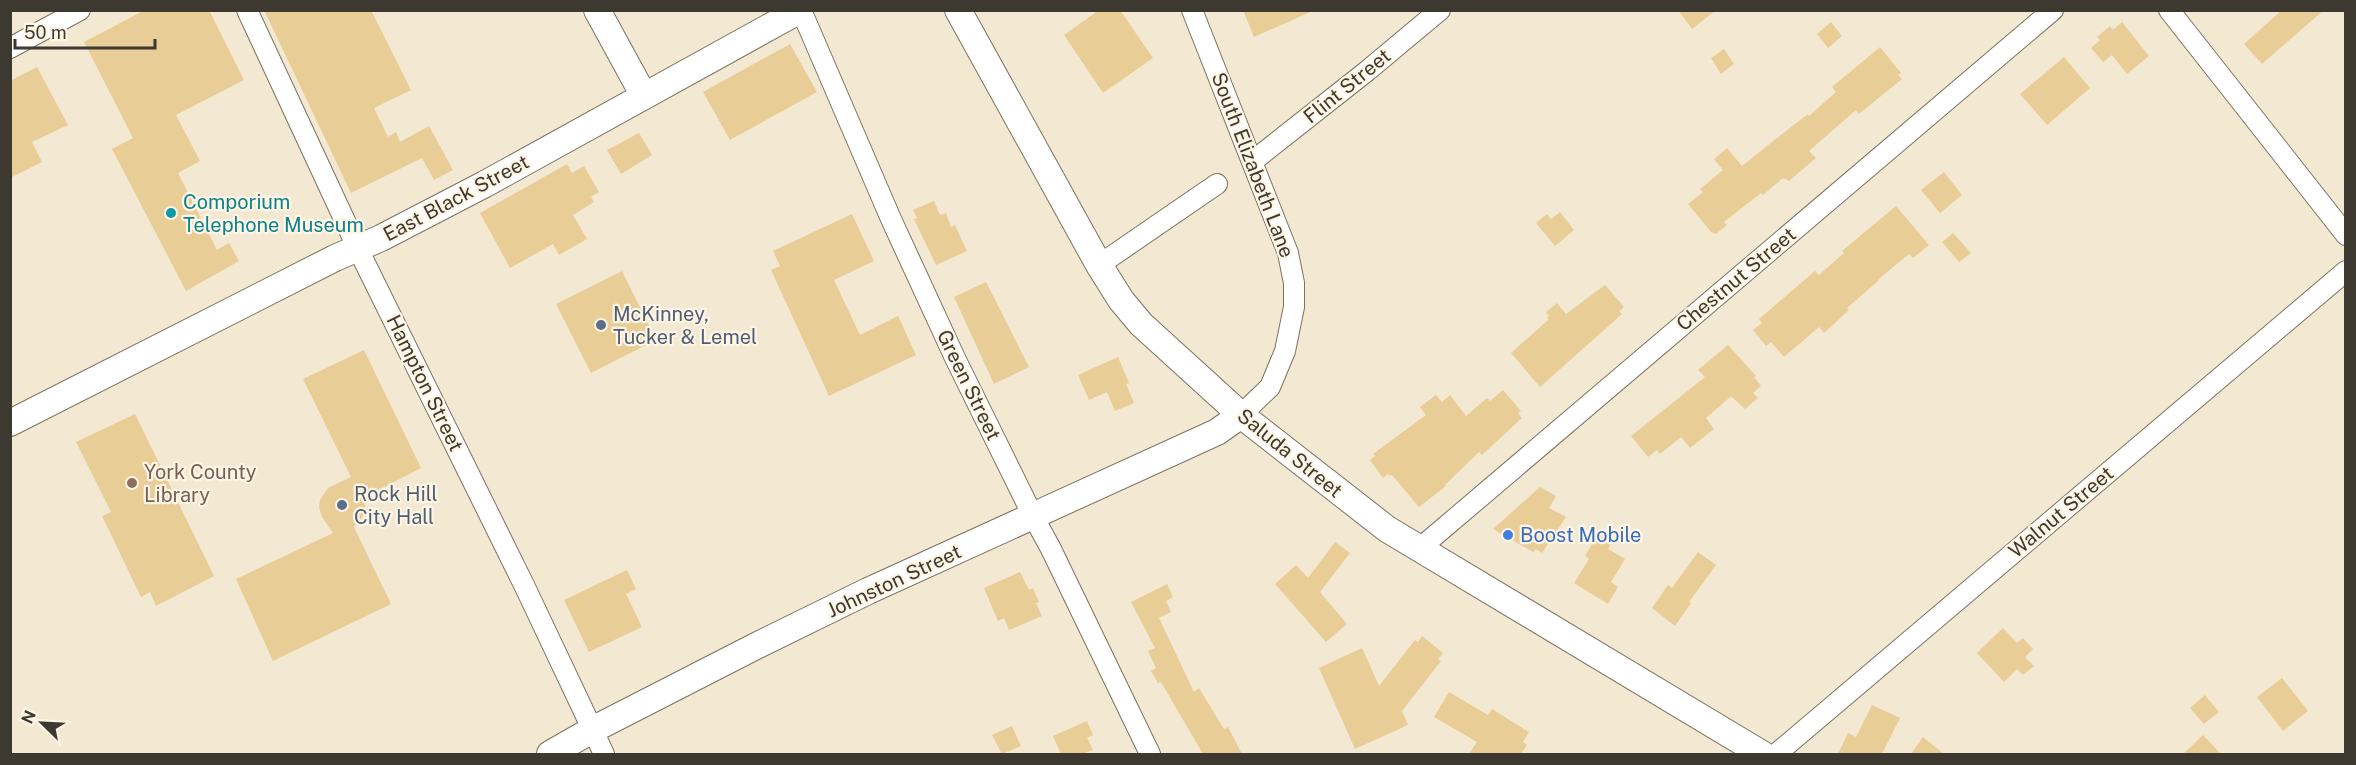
<svg xmlns="http://www.w3.org/2000/svg" width="2356" height="765" viewBox="0 0 2356 765" font-family="'Public Sans',sans-serif">
	<rect width="100%" height="100%" fill="#f3e8d2"/>
	<path fill="#e9cd97" d="M145 10H209L244 80 176 115 200 161 178 173 217 250 229 243 239 261 186 291 112 149 133 138 84 42Z
		M264 10H371L411 90 374 108 388 137 396 132 400 142 429 126 453 170 434 180 422 158 351 193Z
		M1099 10H1120L1153 58 1103 93 1064 35Z
		M1243 10H1315L1254 37Z
		M1678 10H1716L1692 29Z
		M2282 10H2324L2262 64 2244 44Z
		M1831 22 1842 36 1828 48 1817 34Z
		M2122 22 2149 56 2127 74 2112 55 2103 62 2091 48 2100 40 2097 37 2110 26 2113 30Z
		M790 44 817 92 730 140 703 92Z
		M1880 47 1901 73 1898 75 1902 79 1859 114 1856 110 1809 151 1816 158 1789 181 1783 178 1763 195 1761 193 1724 222 1727 225 1716 234 1711 232 1688 204 1703 192 1700 189 1723 170 1714 159 1727 148 1742 166 1772 142 1808 114 1809 116 1836 92 1832 87Z
		M1724 49 1734 64 1721 74 1711 58Z
		M2064 57 2090 88 2047 125 2020 94Z
		M37 67 68 125 32 142 42 162 10 178V81Z
		M639 133 652 155 621 174 607 150Z
		M567 164 572 173 584 166 599 192 591 197 594 202 573 215 587 239 559 255 553 244 510 268 480 213Z
		M1944 172 1962 195 1940 213 1921 190Z
		M934 201 940 215 946 213 951 227 955 225 967 251 936 265 914 219 917 218 913 210Z
		M1896 206 1929 245 1913 258 1909 254 1880 278 1877 282 1847 308 1849 310 1824 333 1819 327 1784 357 1771 342 1766 346 1753 330 1762 323 1759 319 1815 271 1819 275 1844 253 1842 251Z
		M1560 212 1574 230 1555 246 1536 223 1547 214 1551 219Z
		M852 214 874 261 834 280 860 335 898 316 916 355 829 396 771 270 780 266 773 251Z
		M1953 233 1971 253 1959 262 1942 242Z
		M622 271 656 340 591 373 556 304Z
		M986 282 1029 367 994 384 954 297Z
		M1605 285 1624 307 1619 311 1622 314 1540 387 1511 353 1548 320 1547 318 1549 316 1546 312 1557 303 1566 314Z
		M1728 345 1756 376 1754 377 1761 386 1753 393 1758 398 1745 409 1732 397 1729 398 1706 418 1714 429 1690 448 1681 437 1660 454 1657 450 1648 457 1631 436 1705 377 1698 370Z
		M364 350 421 468 365 497V514L354 527 391 604 273 661 236 579 333 533 322 517 319 507 320 500 328 488 351 477 303 379Z
		M1118 357 1129 383 1126 384 1134 403 1115 411 1107 392 1089 400 1078 375Z
		M1503 390 1521 411 1518 413 1522 418 1482 455 1479 452 1445 485 1446 486 1419 507 1392 475 1390 476 1388 474 1383 478 1370 460 1375 456 1373 454 1426 415 1420 407 1436 395 1442 402 1450 395 1466 416 1487 398 1490 401Z
		M135 414 214 576 156 606 150 592 141 597 102 516 111 512 76 442Z
		M1540 487 1556 496 1549 508 1566 517 1542 553 1536 549 1533 552 1493 529Z
		M1598 534 1612 542 1608 549 1625 559 1611 582 1618 587 1608 604 1574 583 1589 559 1585 556Z
		M1335 542 1350 553 1320 592 1347 624 1326 642 1275 584 1296 565 1308 578Z
		M1698 552 1716 565 1689 602 1691 603 1675 626 1652 608 1668 585 1672 588Z
		M627 570 636 589 626 594 642 627 589 652 564 600Z
		M1020 572 1029 590 1033 588 1039 602 1036 603 1042 616 1009 630 1004 618 998 621 984 588Z
		M1167 584 1173 597 1166 601 1171 612 1159 618 1194 692 1199 688 1224 729 1228 727 1242 754H1203L1161 682 1158 683 1151 671 1156 668 1148 651 1155 648 1131 602Z
		M2003 628 2017 643 2023 638 2033 649 2025 657 2034 666 2023 675 2017 669 2004 682 1977 653Z
		M1422 636 1443 653 1438 659 1441 661 1402 711 1408 725 1355 749 1319 668 1362 648 1379 686 1415 640 1418 642Z
		M2282 678 2308 711 2283 731 2257 697Z
		M1449 692 1488 715 1492 709 1529 732 1523 742 1527 745 1521 754H1469L1477 742 1434 717Z
		M2205 695 2219 712 2204 724 2190 708Z
		M1872 705 1900 718 1882 754H1838L1848 733 1856 737Z
		M1087 721 1093 735 1087 738 1093 750 1082 754H1061L1053 736Z
		M1012 726 1021 746 1002 754 992 735Z
		M2203 735 2221 754H2183Z
		M1923 737 1944 754H1911Z"/>
	<g fill="none" stroke-linecap="round" stroke-linejoin="round">
		<g stroke="#7c725f" stroke-width="22">
			<path id="minor" d="M247 10 358 249 525 587 604 754
				M801 10 891 219 955 358 1033 516 1051 549 1150 754
				M1192 10 1288 253 1294 283V307L1285 351 1270 387 1241 415
				M2169 10 2346 235
				M10 48 80 10
				M1253 161 1367 71 1440 10
				M1099 265 1217 184
				M1419 549 2053 10
				M1776 754 2346 271"/>
		</g>
		<g stroke="#7c725f" stroke-width="28">
			<path id="major" d="M597 10 644 96
				M958 10 1099 265 1121 300 1141 324 1241 415 1387 529 1762 754
				M10 423 335 258 381 238 485 184 800 10
				M550 754 592 730 756 646 868 591 1217 432 1241 415"/>
		</g>
		<use href="#minor" stroke="#fff" stroke-width="20"/>
		<use href="#major" stroke="#fff" stroke-width="26"/>
	</g>
	<circle fill="#0f9aa8" stroke="#fef5e4" stroke-width="2" cx="171" cy="213" r="6"/>
	<g fill="#5c6f8a" stroke="#fef5e4" stroke-width="2">
		<circle cx="601" cy="325" r="6"/>
		<circle cx="342" cy="505" r="6"/>
	</g>
	<circle fill="#8d6e63" stroke="#fef5e4" stroke-width="2" cx="132" cy="483" r="6"/>
	<circle fill="#3f7fe0" stroke="#fef5e4" stroke-width="2" cx="1508" cy="535" r="6"/>
	<g text-anchor="middle" dominant-baseline="central" stroke-width="4.5" stroke-linejoin="round" paint-order="stroke">
		<g font-size="20" fill="#3d3931" stroke="#fef5e4">
			<text transform="translate(1347 86) rotate(-39)">Flint Street</text>
			<text transform="translate(1253 165) rotate(69)">South Elizabeth Lane</text>
			<text transform="translate(456 198) rotate(-28)">East Black Street</text>
			<text transform="translate(1736 279) rotate(-40)">Chestnut Street</text>
			<text transform="translate(425 383) rotate(64)">Hampton Street</text>
			<text transform="translate(969 385) rotate(64)">Green Street</text>
			<text transform="translate(1290 453) rotate(39)">Saluda Street</text>
			<text transform="translate(2061 512) rotate(-40)">Walnut Street</text>
			<text transform="translate(894 581) rotate(-25)">Johnston Street</text>
		</g>
		<g font-size="20" fill="#0d838f" stroke="#fef5e4" text-anchor="start">
			<text x="183" y="202">Comporium<tspan x="183" dy="23">Telephone Museum</tspan></text>
		</g>
		<g font-size="20" fill="#4e5e75" stroke="#fef5e4" text-anchor="start">
			<text x="613" y="314">McKinney,<tspan x="613" dy="23">Tucker &amp; Lemel</tspan></text>
			<text x="354" y="494">Rock Hill<tspan x="354" dy="23">City Hall</tspan></text>
		</g>
		<g font-size="20" fill="#785e54" stroke="#fef5e4" text-anchor="start">
			<text x="144" y="472">York County<tspan x="144" dy="23">Library</tspan></text>
		</g>
		<g font-size="20" fill="#366cbe" stroke="#fef5e4" text-anchor="start">
			<text x="1520" y="535">Boost Mobile</text>
		</g>
	</g>
	<rect width="2356" height="765" fill="none" stroke="#3d3931" stroke-width="24"/>
	<g transform="translate(42 723) rotate(294)" stroke="#fef5e4" stroke-width="4.5" paint-order="stroke">
	<path d="M0-4.5L10 22L0 15L-10 22Z" fill="#3d3931"/>
	<text y="-9" font-size="16" font-weight="bold" text-anchor="middle" fill="#3d3931">N</text>
	</g>
	<path d="M15 39v9h140v-9" fill="none" stroke="#3d3931" stroke-width="3"/>
	<text x="24" y="39" font-size="18" fill="#3d3931" stroke="#fef5e4" stroke-width="4.5" paint-order="stroke">50 m</text>
</svg>
